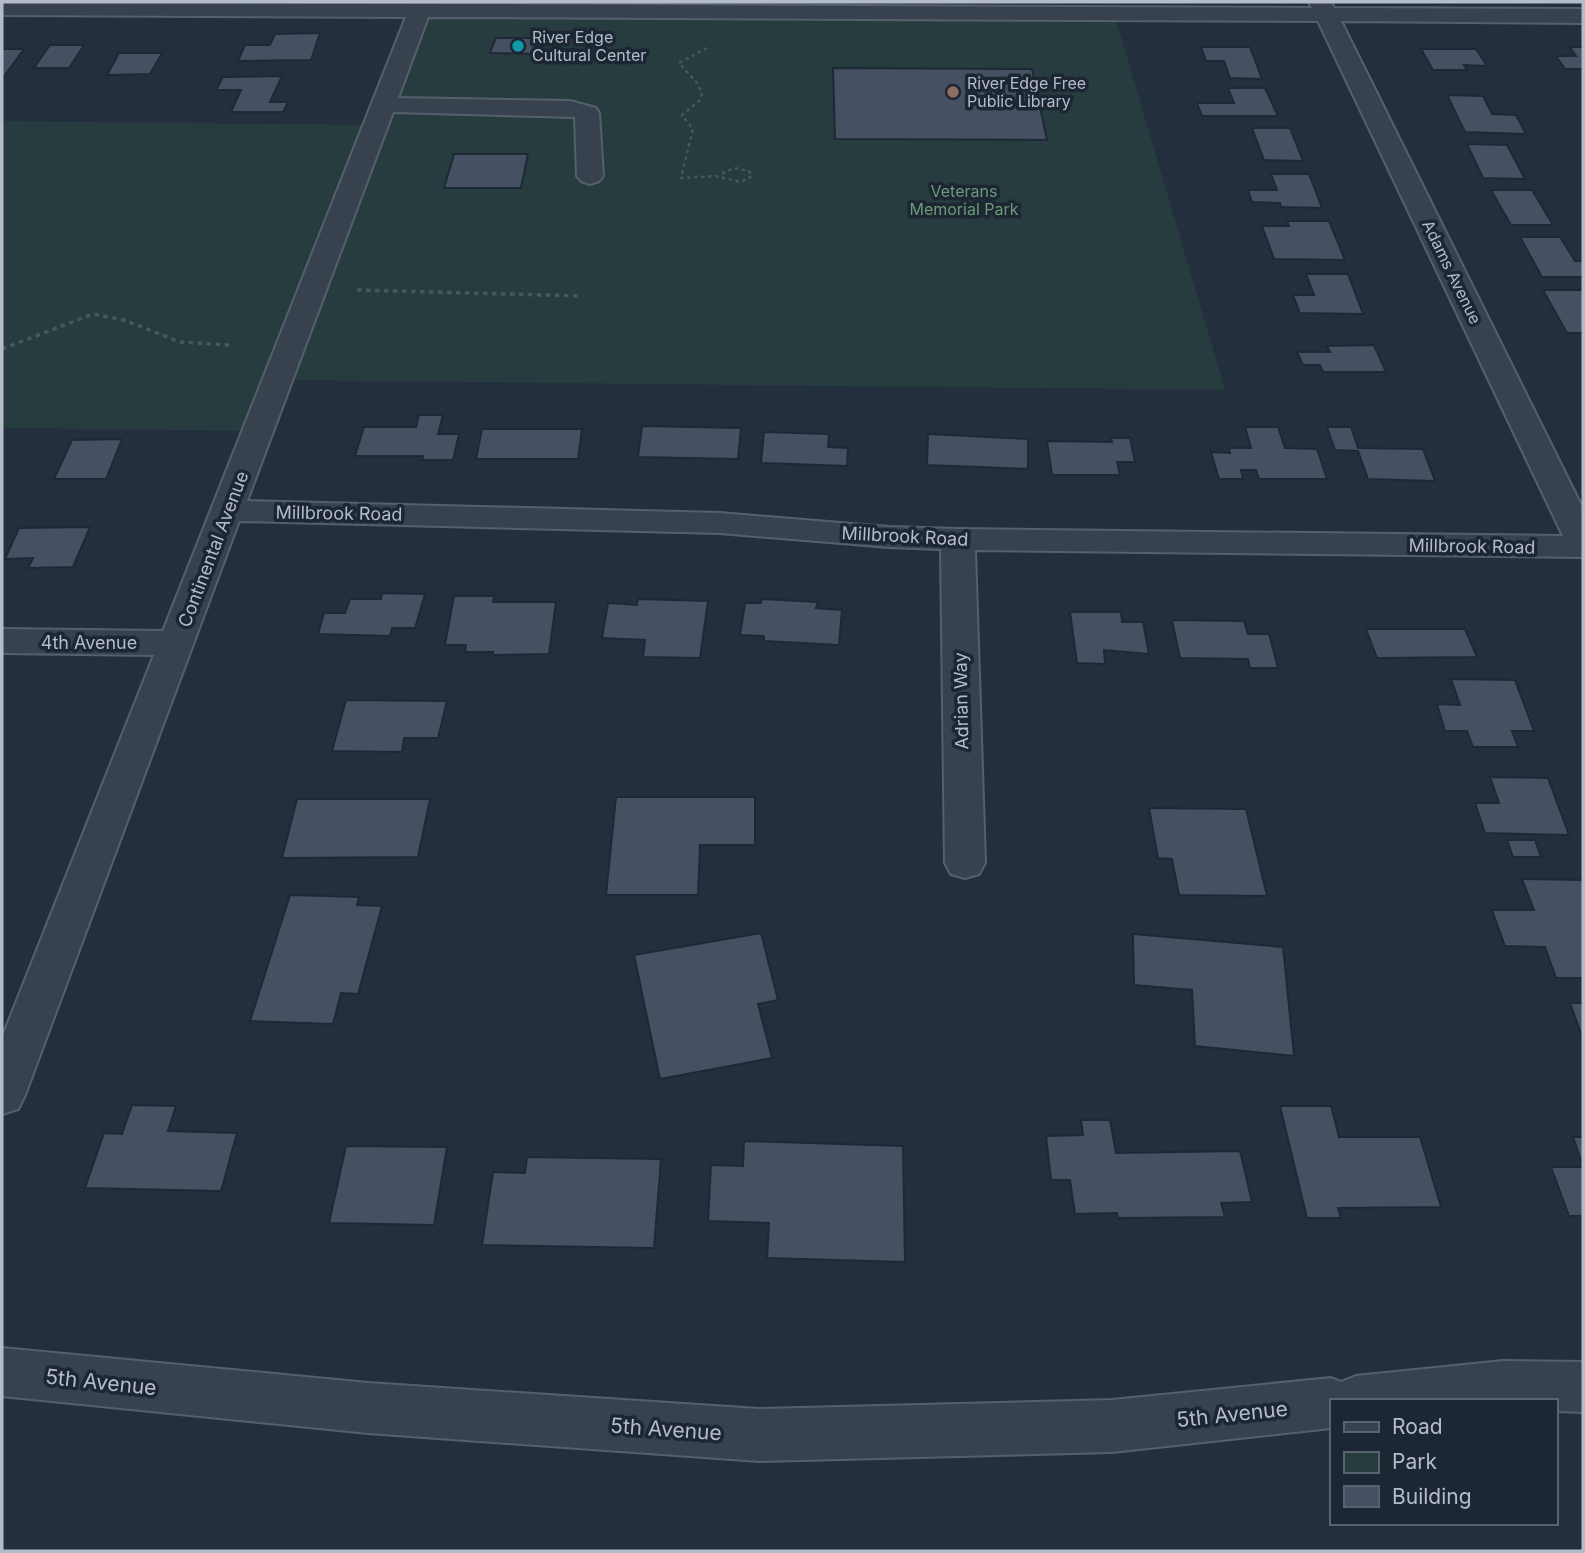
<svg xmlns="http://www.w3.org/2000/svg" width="1585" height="1553" viewBox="0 0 1585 1553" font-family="Inter,sans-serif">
	<rect width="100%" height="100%" fill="#242f3e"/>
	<path fill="#263c3f" d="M414 12 1114 13 1225 390 268 380 250 431 2 428V121L371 125Z"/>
	<path fill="#455162" stroke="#1f2835" stroke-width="2" d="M320 33 311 60 238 61 245 45H270L275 34Z
		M496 38H545L540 54 490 53Z
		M50 45H84L69 68H34Z
		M1201 47H1250L1262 79 1230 78 1224 61H1206Z
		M1570 47H1583V69H1565L1556 56H1576Z
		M2 49H24L2 79Z
		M555 49H574L571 59H552Z
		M1421 49H1476L1487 66 1464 65 1467 70H1433Z
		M119 53H162L150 74 107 75Z
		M833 68 1032 69 1047 140 835 139Z
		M282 76 270 102H288L283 112H231L241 90H216L223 77Z
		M1228 88H1265L1278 116H1202L1197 103H1234Z
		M1447 95 1483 96 1492 114 1516 115 1526 134 1465 132Z
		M1252 128H1290L1303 161 1264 160Z
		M1467 144 1507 145 1525 179 1483 178Z
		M454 154H528L521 188H444Z
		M1271 174H1309L1322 208 1281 207 1280 203 1252 202 1248 190H1277Z
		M1491 190H1532L1553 225H1511Z
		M1287 221H1329L1345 260 1274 259 1262 226H1289Z
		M1520 237H1560L1575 261H1583V277H1542Z
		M1306 274H1348L1363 314 1300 313 1293 295H1314Z
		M1543 290H1583V333H1567Z
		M1374 345 1386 372H1323L1320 365H1303L1297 352H1330L1327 346Z
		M419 415H443L438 434H459L453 460H422L423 456H355L364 427H416Z
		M642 426 741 428 738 459 638 457Z
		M1245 427H1278L1285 448 1317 449 1327 479H1259L1256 470H1241L1243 479H1219L1211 452 1230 453 1229 448H1251Z
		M1327 427H1351L1358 448 1423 449 1435 481 1368 479 1358 451 1335 450Z
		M482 429H582L578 459H476Z
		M764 432 829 434 828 447 848 448 847 466 761 463Z
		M928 434 1028 439V469L927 465Z
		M1111 438H1130L1135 462H1117L1120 475H1052L1047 441 1112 442Z
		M122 439 106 479H54L72 440Z
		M90 527 73 567 28 568 33 558 5 559 19 528Z
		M382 593 425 594 415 628H392L390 636 318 634 324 613H345L350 599H381Z
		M454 596H494L493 602H556L549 654 493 655V652H465L466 645H445Z
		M638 599 708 601 700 658 643 657 645 640 602 638 608 603 637 605Z
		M762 599 818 602 816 608 842 610 839 645 764 641V636L740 635 745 603H761Z
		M1070 612H1121L1122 622H1143L1149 654 1104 650 1105 664 1077 663Z
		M1172 620 1244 621 1248 634H1269L1278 668H1250L1248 659 1180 658Z
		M1366 629H1465L1477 657 1377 658Z
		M1451 679 1515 680 1534 731H1512L1518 747H1473L1467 731H1445L1437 704 1460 705Z
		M346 700 447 701 438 738H404L402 752 332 751Z
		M1490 777 1548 778 1569 835 1485 833 1475 803H1499Z
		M616 797H755V845H700L698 895H606Z
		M297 799H430L418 857 282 858Z
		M1149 808 1246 809 1267 896 1179 895 1172 859 1158 858Z
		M1507 840H1535L1541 857H1513Z
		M1522 879 1583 880V978H1556L1545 947 1505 946 1492 910H1534Z
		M290 895 359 897 357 905 382 906 358 994 341 993 333 1024 250 1021Z
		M761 933 778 1000 758 1004 772 1058 660 1079 634 955Z
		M1133 934 1283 947 1294 1056 1195 1046 1192 990 1134 985Z
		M1570 1003H1583V1039Z
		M132 1105 176 1106 168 1131 237 1133 221 1191 85 1188 104 1133 122 1134Z
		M1280 1106H1331L1339 1137H1420L1441 1207 1338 1208 1341 1218H1307Z
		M1081 1120H1110L1116 1153 1240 1151 1252 1202 1221 1203 1225 1217 1118 1218 1117 1213 1075 1214 1070 1180H1051L1046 1136 1083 1135Z
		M1573 1137H1583V1166Z
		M744 1141 903 1146 905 1262 767 1258 769 1223 708 1221 711 1165 743 1166Z
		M346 1146 447 1147 434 1225 329 1223Z
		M527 1157 661 1159 654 1248 482 1245 493 1172 525 1173Z
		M1551 1167H1583V1216H1569Z"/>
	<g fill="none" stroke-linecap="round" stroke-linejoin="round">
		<g stroke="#565f6c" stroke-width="4">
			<path id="minor" d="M2 2 1312 8 1309 2H1331L1334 8 1583 9V23L1341 21 1583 509V557L975 550 985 863 979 874 965 878 951 874 945 863 941 549 889 547 720 533 239 521 25 1095 18 1109 2 1114V1038L154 655 2 653V629L163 631 406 17 2 15ZM428 17 1318 21 1563 536 958 529 889 527 720 513 247 501 393 112 575 117 577 176 581 181 590 184 599 181 603 176 599 113 596 108 570 101 398 98Z
				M2 1348 368 1383 759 1409 1112 1400 1331 1378 1341 1382 1356 1376 1503 1361 1583 1362V1412L1555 1411V1401H1331V1428L1112 1452 759 1461 368 1433 2 1396Z"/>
		</g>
		<path stroke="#44595c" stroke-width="2.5" stroke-dasharray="3.5 3.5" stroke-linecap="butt" d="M707 48 679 63 698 84 702 94 700 100 682 115 693 129 681 178 716 176 741 182 752 176 749 171 734 168 723 173 724 177"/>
		<path stroke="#44595c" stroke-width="3.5" stroke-dasharray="4.5 4.5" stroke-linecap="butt" d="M357 290 581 296
			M2 349 93 314 124 320 180 342 229 345"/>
		<use href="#minor" fill="#38414e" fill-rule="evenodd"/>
	</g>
	<circle fill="#0f9aa8" stroke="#1d2633" stroke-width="2.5" cx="518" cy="46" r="7"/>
	<circle fill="#8d6e63" stroke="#1d2633" stroke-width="2.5" cx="953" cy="92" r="7"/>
	<g text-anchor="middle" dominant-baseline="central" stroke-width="7" stroke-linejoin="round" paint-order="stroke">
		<g font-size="16" fill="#b4bcc9" stroke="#1d2633" text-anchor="start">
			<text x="532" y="37">River Edge<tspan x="532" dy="18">Cultural Center</tspan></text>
			<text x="967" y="83">River Edge Free<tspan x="967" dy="18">Public Library</tspan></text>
		</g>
		<g font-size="16" fill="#6b9a76" stroke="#1d2633">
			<text x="964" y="191">Veterans<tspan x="964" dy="18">Memorial Park</tspan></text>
		</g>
		<g font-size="16" fill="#b4bcc9" stroke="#1d2633">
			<text transform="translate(1452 272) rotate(64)">Adams Avenue</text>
		</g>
		<g font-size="18" fill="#b4bcc9" stroke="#1d2633">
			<text transform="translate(339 513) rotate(1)">Millbrook Road</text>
			<text transform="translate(905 536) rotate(3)">Millbrook Road</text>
			<text transform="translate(1472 546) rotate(1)">Millbrook Road</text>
			<text transform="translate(213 549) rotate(-69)">Continental Avenue</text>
			<text x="89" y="642">4th Avenue</text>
			<text transform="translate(961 701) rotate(-91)">Adrian Way</text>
		</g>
		<g font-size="21" fill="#b4bcc9" stroke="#1d2633">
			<text transform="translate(101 1382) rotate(6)">5th Avenue</text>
			<text transform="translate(1232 1414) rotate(-6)">5th Avenue</text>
			<text transform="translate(666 1429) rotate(4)">5th Avenue</text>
		</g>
	</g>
	<rect width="1585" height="1553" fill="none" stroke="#b4bcc9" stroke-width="7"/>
	<rect x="1330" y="1399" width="228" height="126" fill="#1d2633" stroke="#59626f" stroke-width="2"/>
	<rect x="1344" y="1422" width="35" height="10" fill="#38414e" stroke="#59626f" stroke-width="2"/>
	<text x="1392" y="1434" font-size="21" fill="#b4bcc9">Road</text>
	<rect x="1344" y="1452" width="35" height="21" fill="#263c3f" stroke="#59626f" stroke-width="2"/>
	<text x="1392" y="1469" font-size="21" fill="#b4bcc9">Park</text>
	<rect x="1344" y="1486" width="35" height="21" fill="#455162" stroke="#59626f" stroke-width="2"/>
	<text x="1392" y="1504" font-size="21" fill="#b4bcc9">Building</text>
</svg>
